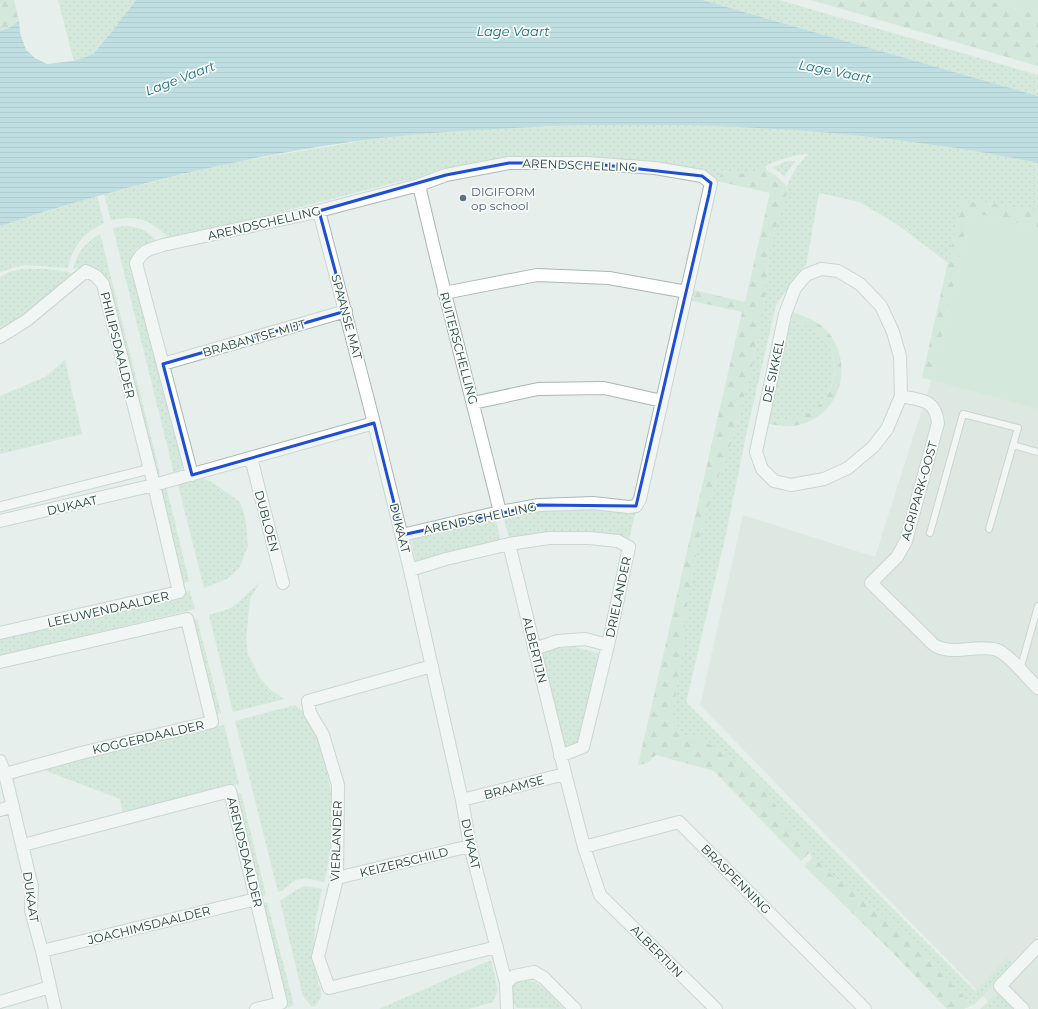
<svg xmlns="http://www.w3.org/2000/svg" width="1038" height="1009" viewBox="0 0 1038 1009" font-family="Montserrat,sans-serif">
	<defs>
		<pattern id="green-dots" width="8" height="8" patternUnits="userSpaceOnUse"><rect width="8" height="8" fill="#bfe0c8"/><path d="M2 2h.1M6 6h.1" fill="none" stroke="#a4c1ad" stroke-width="1.8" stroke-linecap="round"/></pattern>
		<pattern id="forest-firs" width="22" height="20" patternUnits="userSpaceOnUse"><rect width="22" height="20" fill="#bfe0c8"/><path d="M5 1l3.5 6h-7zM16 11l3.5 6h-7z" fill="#a4c1ad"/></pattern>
		<pattern id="water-rules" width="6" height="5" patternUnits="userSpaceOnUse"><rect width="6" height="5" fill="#8ec9d4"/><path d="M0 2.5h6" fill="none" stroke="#74a5ad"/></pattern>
	</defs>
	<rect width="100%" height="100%" fill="#e6efeb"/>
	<path fill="#d4dfda" d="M938 359 1038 389V1009H995L700 705 743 515 875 557Z"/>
	<path fill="url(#green-dots)" d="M58 0H136L114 29 94 53 86 57 74 61Z
		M702 0H779L1038 75V96Z
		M615 124C645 124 676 124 706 125 817 127 929 140 1038 163V211L962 199 948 263 898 225 860 202 819 193 806 265 802 268 776 305 746 435 726 534 686 702 975 991 1007 958 1012 964 975 1004 970 1006 964 997 909 940 878 911 837 880 809 854 811 851 782 815 763 786 738 761 699 738 684 735 672 719 682 654 688 598 701 530 717 480 734 436 754 359 764 304 769 254 780 212 785 201 787 186 790 179 796 168 808 154 797 155 773 162 754 172 738 174 723 171 717 181 716 179 704 169 648 164 519 161 397 182 172 240C163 233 153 223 143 220 133 217 121 218 111 220L104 194 230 163 379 138 461 130Z
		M795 161 784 177 780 172 772 168 784 162Z
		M97 196 104 223C86 231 71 247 68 268L25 265 13 268 0 272V226Z
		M124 226C140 227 146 230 158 242 147 242 134 245 133 257 132 261 134 267 134 270L183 465 182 469 174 473 113 228Z
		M100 234 160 473 158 478 106 284 86 266 73 269C78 251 84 244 100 234Z
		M22 269H47L69 272 72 277 42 304 0 331V277L9 272Z
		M788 318C798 322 809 325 818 333 858 370 818 434 766 417Z
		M65 360 82 434 0 454V396L45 377Z
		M202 478 212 482 240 502 245 517 248 545 240 567 227 579 204 588 178 485Z
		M166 486 189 581 181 584 158 490Z
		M588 507 636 510 628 543 509 538 504 518 505 514 554 508Z
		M495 516 501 543 420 563 416 562 411 540 414 537Z
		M260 582 250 599 246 640 248 654 260 678 271 690 284 699 233 712 209 615 229 609 240 601Z
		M190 591 195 609 0 656V639Z
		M197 619 221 713 212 715 189 621Z
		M575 647 598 653 600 659 577 742 570 748 566 747 562 744 542 662V652L556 648Z
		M295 705 307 715 322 747 332 798 331 844 327 871 324 882C313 880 301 875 291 883 286 887 285 890 278 892L235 721Z
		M224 725 239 784 123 813 120 799 41 769Z
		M241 793 266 895 257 897 231 794Z
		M306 886 322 889 315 924 313 956 318 983 321 989V997L315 1007 311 1006 303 996 280 901C290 895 295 889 306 886Z
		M267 902 294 1005 289 1008 284 1005 260 905Z
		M491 960 498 990 493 1002 468 1009H379Z
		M522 979C541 980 551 996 564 1009L516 1008 513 1002 510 988 515 983Z
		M999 992 1015 1009H980Z"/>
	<path fill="url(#forest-firs)" d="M0 0H14L19 21 9 28 0 31Z
		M811 0H992V2L1038 15V66Z
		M765 166 767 171 775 175 787 186 785 201 780 212 769 254 764 304 754 359 734 436 717 480 701 530 688 598 682 654 672 719 684 735 699 738 738 761 763 786 782 815 811 851 801 861 714 771 656 755 647 763 638 765 742 312 692 301 693 290 745 302 770 193 717 181 723 171C740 175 749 175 765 166Z
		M962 199 1038 211V228L970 212 932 380 922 378Z
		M790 311C802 316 814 319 823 327 855 356 844 412 802 424 790 428 778 426 766 423V417C818 434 859 370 818 333 809 325 798 322 788 318Z
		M813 857 837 880 878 911 909 940 964 997 970 1006 964 1009H947L889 949 804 866Z"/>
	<path fill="#bfe0c8" d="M992 0H1038V15L992 2Z
		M970 212 1038 228V409L932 380Z"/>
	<path fill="url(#water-rules)" d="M136 0H702L1038 96V163C879 130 716 121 554 126 496 129 438 131 380 138 251 154 124 185 0 226V31L9 28 19 21 20 33 26 50 35 58 47 64 73 61 86 57 94 53 114 29Z"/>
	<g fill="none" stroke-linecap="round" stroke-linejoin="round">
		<g stroke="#a8b8b2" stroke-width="8">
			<path id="service" d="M989 529 1013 445 1038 452
				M930 533 963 414 1018 428 1013 445
				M1020 670 1038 606"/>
		</g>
		<g stroke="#a8b8b2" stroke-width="11">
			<path id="pedestrian" d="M0 507 150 469"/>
		</g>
		<g stroke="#a8b8b2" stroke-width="14">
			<path id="minor" d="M419 185C444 294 473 403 500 512
				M319 211 374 423
				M821 269 838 271 860 284 881 306 893 332 900 356 901 396 887 429 873 447 848 468 824 479 791 485 774 481 762 469 756 452 785 314 795 288 806 275Z
				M444 293 537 275 609 278 687 292
				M0 337 27 320 86 271 96 276 103 284 154 485 179 592 0 633
				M163 364 346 311
				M901 396C921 401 935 398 938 423L906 541 897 557 871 583 928 639C931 642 934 646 938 647 956 655 978 644 997 650 1009 654 1028 679 1038 688
				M473 403 538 389 604 388 662 401
				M251 458 283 583
				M192 475 136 263C143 249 149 250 163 245L307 214 419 185 446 175 509 163H586L655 168 702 176 711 183 640 499 636 506 629 507 593 503 539 505 500 512 402 535
				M0 521 154 485 374 423 410 570 462 800 470 846 506 983 507 1009
				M509 544 568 785 584 847 600 895 716 1009
				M410 570 446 559 509 544 549 538H589L618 541 629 547 608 645 583 747 560 756
				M534 649 558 641 585 639 608 645
				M0 662 187 619 212 722 85 752 5 774
				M432 666 308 701 310 713 323 735 338 785 337 878 318 957 329 988 497 947
				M0 761 5 774 32 887 31 911 42 951 55 1009
				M462 800 565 774
				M0 810 13 806
				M23 845 230 791 281 1003 256 1009
				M584 847 679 822 865 1009
				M337 878 470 846
				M42 951 256 899
				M506 983 514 976 534 972 544 978 575 1009
				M0 1002 50 987
				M1023 1009 1000 986 1038 946"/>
		</g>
		<use href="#service" stroke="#fff" stroke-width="6"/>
		<use href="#pedestrian" stroke="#fff" stroke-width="9"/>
		<use href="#minor" stroke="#fff" stroke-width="12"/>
	</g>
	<path d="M0 0H1038V1009H0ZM509 163H586L702 176 711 183 709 194 636 506 539 505 402 535 374 423 192 475 163 364 346 311 319 211 446 175Z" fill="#e6efeb" fill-opacity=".55" fill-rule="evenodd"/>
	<path fill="none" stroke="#1d4ed8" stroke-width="3" stroke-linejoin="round" d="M509 163H586L702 176 711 183 709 194 636 506 539 505 402 535 374 423 192 475 163 364 346 311 319 211 446 175Z"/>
	<circle fill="#5c6f8a" stroke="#f7fbf9" stroke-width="1.5" cx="463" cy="198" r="4"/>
	<g text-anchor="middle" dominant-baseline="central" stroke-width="3.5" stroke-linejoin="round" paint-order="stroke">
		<g font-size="12" fill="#24423a" stroke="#f7fbf9">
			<text transform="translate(580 165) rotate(2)">ARENDSCHELLING</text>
			<text transform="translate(264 223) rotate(-13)">ARENDSCHELLING</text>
			<text transform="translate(347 317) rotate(75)">SPAANSE MAT</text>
			<text transform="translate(254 338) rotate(-16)">BRABANTSE MIJT</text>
			<text transform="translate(118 345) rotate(76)">PHILIPSDAALDER</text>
			<text transform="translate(459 348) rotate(75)">RUITERSCHELLING</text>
			<text transform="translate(773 371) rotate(-78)">DE SIKKEL</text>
			<text transform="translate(919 491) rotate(-74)">AGRIPARK-OOST</text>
			<text transform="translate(72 505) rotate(-13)">DUKAAT</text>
			<text transform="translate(480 518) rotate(-12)">ARENDSCHELLING</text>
			<text transform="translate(267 521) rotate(75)">DUBLOEN</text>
			<text transform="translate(400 528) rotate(76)">DUKAAT</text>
			<text transform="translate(618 597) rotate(-78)">DRIELANDER</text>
			<text transform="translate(108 609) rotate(-13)">LEEUWENDAALDER</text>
			<text transform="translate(535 650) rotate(76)">ALBERTIJN</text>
			<text transform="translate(148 737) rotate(-13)">KOGGERDAALDER</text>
			<text transform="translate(514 787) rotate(-15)">BRAAMSE</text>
			<text transform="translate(336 841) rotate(-88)">VIERLANDER</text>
			<text transform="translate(471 844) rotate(78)">DUKAAT</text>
			<text transform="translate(245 852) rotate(76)">ARENDSDAALDER</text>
			<text transform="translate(404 862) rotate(-14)">KEIZERSCHILD</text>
			<text transform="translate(736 879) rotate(45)">BRASPENNING</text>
			<text transform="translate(31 897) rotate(82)">DUKAAT</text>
			<text transform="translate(149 925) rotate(-14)">JOACHIMSDAALDER</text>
			<text transform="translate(657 951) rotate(45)">ALBERTIJN</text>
		</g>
		<g font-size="12" fill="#4e5e75" stroke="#f7fbf9" text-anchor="start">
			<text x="471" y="191">DIGIFORM<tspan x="471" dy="14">op school</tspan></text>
		</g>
		<g font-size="13" font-style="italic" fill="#1c6f80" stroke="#f7fbf9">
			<text x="513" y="31">Lage Vaart</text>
			<text transform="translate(835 71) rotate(11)">Lage Vaart</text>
			<text transform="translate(180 78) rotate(-21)">Lage Vaart</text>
		</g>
	</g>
</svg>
